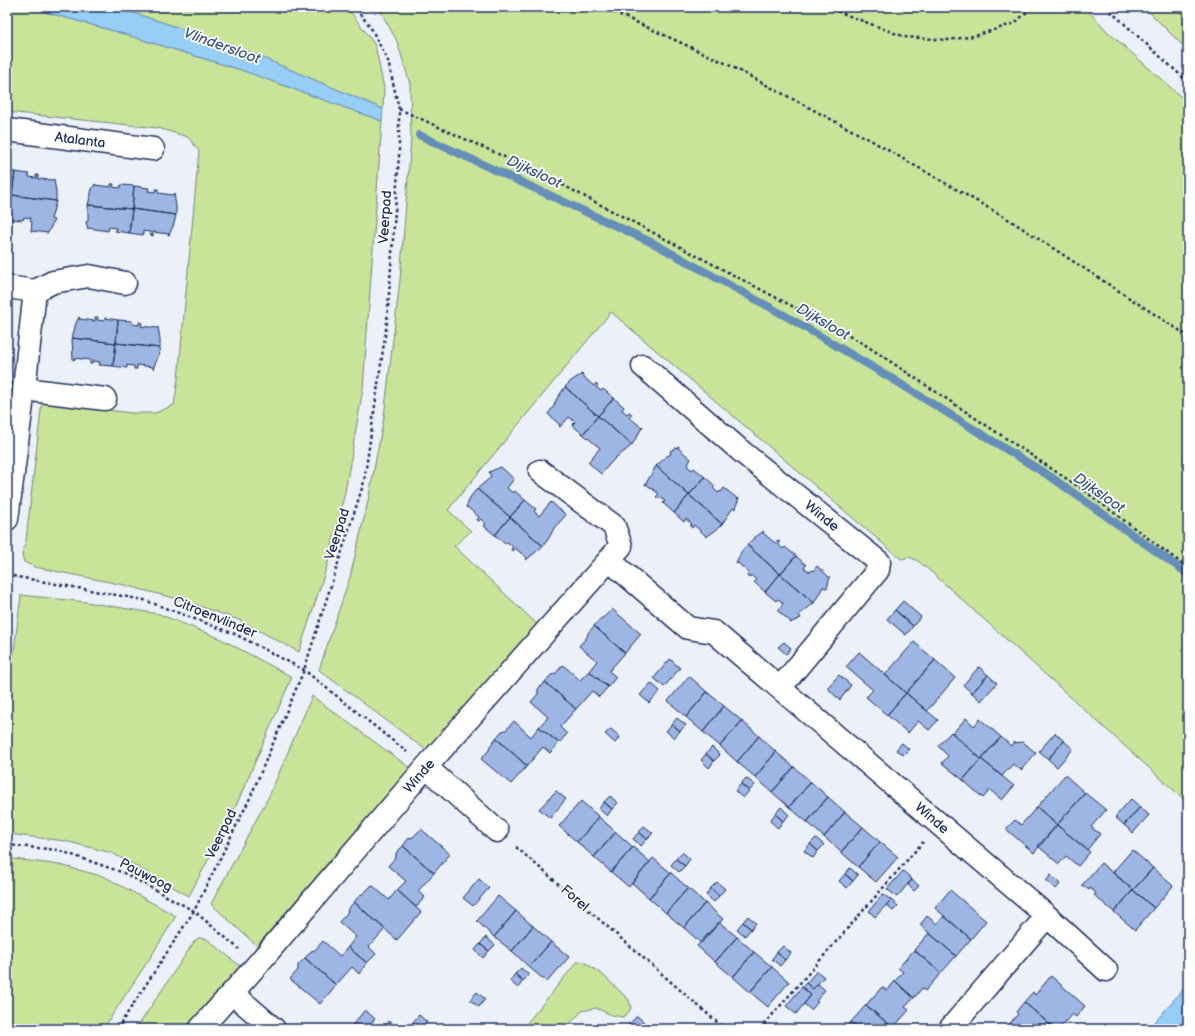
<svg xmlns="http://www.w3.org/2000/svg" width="1195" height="1036" viewBox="0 0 1195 1036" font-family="'Balsamiq Sans',sans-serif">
	<rect width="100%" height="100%" fill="#ecf0f9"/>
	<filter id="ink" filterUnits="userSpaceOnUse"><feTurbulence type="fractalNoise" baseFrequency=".025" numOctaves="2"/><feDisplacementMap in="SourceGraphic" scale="8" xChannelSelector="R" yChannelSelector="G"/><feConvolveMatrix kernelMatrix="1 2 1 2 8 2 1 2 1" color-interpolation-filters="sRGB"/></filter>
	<g filter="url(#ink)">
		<path fill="#c9e399" stroke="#72897c" d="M7 7H27L114 31 241 70 382 121 363 389 345 492 328 563 299 652 239 620 185 601 124 585 35 567 24 562 22 555 26 540 42 402 132 413H155L174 405 178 379 199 151 188 137 158 128 7 112Z
			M116 7H347L375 45 384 88 383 109 237 47Z
			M378 7H1085L1107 31 1188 103V803L937 577 918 561 909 557 901 559 611 312 448 510 471 531 454 546 538 625 426 750 319 670 350 577 367 506 384 417 400 280 411 139 410 84 397 41Z
			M1144 7H1188V51Z
			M21 595 86 602 159 614 219 638 292 677 232 815 189 896 112 853 65 841 7 834V707Z
			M312 696 410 768 257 946 211 904 270 794Z
			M7 858 60 865 105 877 176 916 150 958 103 1029H7Z
			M198 938 207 939 240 966 185 1029H136L194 942Z
			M577 962H584L603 975 629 1000 631 1008 629 1012 623 1017 611 1015 596 1008 582 1011 565 1029H522Z"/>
		<path fill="#97cef6" stroke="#658eb9" d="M27 7H116L237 47 383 109 382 121 241 70 114 31Z
			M1188 983V1029H1149Z"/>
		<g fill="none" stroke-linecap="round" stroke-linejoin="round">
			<path stroke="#658eb9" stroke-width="8" d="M419 135 653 243 784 315 891 378 1051 477 1188 574"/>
		</g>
		<path fill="#9eb6e3" stroke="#1b2f5e" d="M7 171 15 172 12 195H7Z
			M15 172 29 174V177L36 178V175H38V179L53 180 54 179 56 192V201L12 195Z
			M95 184 96 185H95L111 187V184H114L113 187 120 188 121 185 134 186 132 209 88 205 92 189Z
			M134 186 149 188 148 191 155 192 156 189H158V193L173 195 174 193 176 206V215L132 209Z
			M7 195H12L9 219 7 218Z
			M12 195 56 201 51 219 54 220 48 233 31 231 32 222 30 221 31 218 24 217 23 220 9 219Z
			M88 205 132 209 129 233 115 231 116 228 109 227 108 231 89 228 88 229 86 222 88 221Z
			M132 209 176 215 174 224 169 235H168L169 234 153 232V236L150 235V232L143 231V235L129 233Z
			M79 317 80 318 79 319 95 321V317H98L97 320 104 321 105 318 118 320 116 343 72 338 76 323Z
			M118 320 132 321V324L139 325V322L142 323 141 326 157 328 158 327 160 339V348L116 343Z
			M72 338 116 343 113 366 99 365 100 362 93 361 92 364H90V360L74 358 75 359 73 360Z
			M116 343 160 348 158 357 153 369V367L137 365V369H134V366L127 365V368L113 366Z
			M582 374 583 375H581L594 386 596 383 598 385 596 387 601 391 603 389 614 398 598 416 565 387 571 381Z
			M565 387 598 416 583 434 572 425 575 422 569 417 560 427 559 426 560 425 548 414 554 406 556 400Z
			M614 398 624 407 622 410 627 414 629 412 632 414 629 417 641 427 643 426 632 445 598 416Z
			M598 416 632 445 625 451 615 458 601 474 588 462 600 448 583 434Z
			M679 446V447L678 448 691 459 687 466 692 470 694 468 705 477 689 495 656 466 667 456 671 454 670 451Z
			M656 466 689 495 674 513 663 503 665 501 660 497 658 499 656 497 659 494 646 484V485H645Z
			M501 467 514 479 507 488 513 493 515 491 525 500 510 517 477 489 491 477 489 472Z
			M705 477 715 486 713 488 718 493 720 491 721 492 724 488 738 499V498H739L735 509 733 508 722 524 689 495Z
			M477 489 510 517 495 535 484 526 486 524 481 519 479 521 477 520 479 517 467 507V508L466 507 471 496Z
			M689 495 722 524 716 530 706 537 705 536H706L694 525 692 528 690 526 692 524 686 519 684 522 674 513Z
			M525 500 536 509 534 511 539 516 551 502 566 515 554 528 549 538 543 546 510 517Z
			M510 517 543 546 526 560 527 558 515 548 512 551 511 549 513 547 507 542 505 544 495 535Z
			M764 531 763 533 775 543 778 541 780 542 778 544 783 549 785 547 796 556 780 574 747 545 754 538Z
			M747 545 780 574 765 592 754 582 756 580 751 575 749 578 747 576 749 573 738 563 736 564 741 552Z
			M796 556 806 565 804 568 810 572 812 570 813 571 817 566 829 577H830L827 588 823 587 814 603 780 574Z
			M780 574 814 603 799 615 801 618 790 623 791 622 778 611 783 603 778 599 776 601 765 592Z
			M903 601 921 617 913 626 895 610Z
			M612 609 641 634 625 653 594 626 600 619 604 617Z
			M895 610 913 626 906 635 887 619Z
			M594 626 625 653 609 671 616 677 608 687 589 671 597 661 579 646 587 637 588 633Z
			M784 642 791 648 786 654 778 647Z
			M914 642 935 660 906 693 885 675Z
			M859 652 906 693 887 715 866 697 873 690 846 667Z
			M670 659 680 668 664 687 654 678Z
			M935 660 955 678 927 711 906 693Z
			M563 665 580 680 589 671 608 687 599 697 592 691 576 709 545 682 551 675 555 674Z
			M979 667 988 675 972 693 963 685Z
			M839 675 851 685 840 700 827 688Z
			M988 675 997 683 981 701 972 693Z
			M689 676 707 692 686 717 668 701Z
			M545 682 576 709 560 727 567 734 559 743 539 727 548 717 531 702 538 694V689Z
			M651 683 660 691 649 703 640 695Z
			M707 692 724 706 703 732 686 717Z
			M906 693 938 720 929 730 918 721 908 733 887 715Z
			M724 706 742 721 720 746 703 732Z
			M677 718 686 725 680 731 672 724Z
			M966 718 974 726 980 719 1001 737 981 759 951 732 953 733Z
			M514 721 531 737 539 727 559 743 550 753 543 747 527 766 496 738 502 731 506 730Z
			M742 721 759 736 737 762 720 746Z
			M672 724 680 731 674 738 666 731Z
			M611 729 620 737 615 743 605 734Z
			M951 732 981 759 963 780 942 763 948 756 938 746Z
			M1055 733 1064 741 1048 759 1039 751Z
			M759 736 776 752 755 777 737 762Z
			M1001 737 1011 746 1013 743 1023 742 1036 753 1021 770 1013 764 1002 776 981 759Z
			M496 738 527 766 511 784 481 759 489 750 490 746Z
			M1064 741 1073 749 1057 767 1048 759Z
			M902 743 909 749 903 755 896 750Z
			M712 747 720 755 714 761 706 754Z
			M776 752 794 767 772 792 755 777Z
			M706 754 714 761 709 768 701 760Z
			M981 759 1014 786 1002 800 990 790 983 798 963 780Z
			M794 767 811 782 789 807 772 792Z
			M1065 775 1085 793 1057 825 1037 807Z
			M746 778 755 785 749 791 741 784Z
			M811 782 828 797 807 822 789 807Z
			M741 784 749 791 743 798 735 791Z
			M556 791 566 799 550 818 539 809Z
			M1085 793 1106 810 1091 827 1100 834 1087 850 1057 825Z
			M610 796 618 803 612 809 604 802Z
			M828 797 845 812 824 837 807 822Z
			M1131 799 1140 807 1124 825 1115 817Z
			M581 801 599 817 577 842 559 826Z
			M604 802 612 809 607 816 599 809Z
			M781 807 789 815 783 821 775 814Z
			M1037 807 1057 825 1034 853 1006 829 1015 820 1021 825Z
			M1140 807 1149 815 1133 833 1124 825Z
			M845 812 863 827 841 852 824 837Z
			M775 814 783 821 778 828 770 821Z
			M599 817 616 832 594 857 577 842Z
			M1057 825 1090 852 1078 866 1066 856 1059 864 1038 846Z
			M644 826 653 833 647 839 639 832Z
			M863 827 880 842 858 867 841 852Z
			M421 829 450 854 434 873 403 846 409 838 413 837Z
			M616 832 633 847 611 872 594 857Z
			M639 832 647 839 641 846 633 839Z
			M816 838 824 845 818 851 810 844Z
			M880 842 898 857 876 882 858 867Z
			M810 844 818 851 813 858 804 851Z
			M403 846 434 873 418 891 425 897 416 907 397 890 406 881 388 866 396 857V853Z
			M633 847 650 862 629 887 611 872Z
			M1132 850 1153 868 1133 890 1113 872Z
			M682 852 690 859 685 866 676 859Z
			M653 858 671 873 649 898 632 883Z
			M676 859 685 866 679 872 671 865Z
			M1101 863 1133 890 1114 912 1094 895 1096 893 1090 888 1089 890 1082 885Z
			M850 868 858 875 853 881 845 874Z
			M1153 868 1173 886 1154 908 1133 890Z
			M903 871 912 879 897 897 887 889Z
			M671 873 688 888 666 913 649 898Z
			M845 874 853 881 847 888 839 881Z
			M1051 875 1060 884 1056 889 1046 881Z
			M479 879 489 888 473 906 463 898Z
			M912 880 919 886 914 891 908 885Z
			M717 882 725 889 719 896 711 888Z
			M372 885 389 900 397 890 421 912 397 940 354 902 360 895 364 893Z
			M688 888 705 903 684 928 666 913Z
			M711 888 719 896 714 902 706 895Z
			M950 890 986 921 971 939 935 908Z
			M1133 890 1154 908 1135 930 1114 912Z
			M883 894 891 900 875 917 869 911Z
			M498 896 516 911 494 937 477 921Z
			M891 900 898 906 893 911 886 905Z
			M354 902 385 929 369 947 376 954 367 963 348 947 356 937 339 922 347 913 348 909Z
			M705 903 723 919 701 943 684 928Z
			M516 911 533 926 512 951 494 937Z
			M748 916 756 923 751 929 743 922Z
			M927 916 937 924 944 916 971 939 956 956 920 925Z
			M719 922 737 937 715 962 697 946Z
			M743 922 751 929 745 936 737 929Z
			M533 926 551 942 529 967 512 951Z
			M929 933 956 956 941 973 914 950Z
			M486 937 495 945 489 951 480 944Z
			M737 937 754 952 733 977 715 962Z
			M323 941 340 956 348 947 367 963 359 974 352 967 336 985 305 958 311 951 315 950Z
			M551 942 569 957 547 982 529 967Z
			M480 944 489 951 483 958 475 950Z
			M783 946 791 953 785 960 777 952Z
			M914 950 941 973 925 991 922 988 914 998 895 981 903 972 898 968Z
			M754 952 772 967 750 992 733 977Z
			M777 952 785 960 780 966 772 959Z
			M305 958 336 985 320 1004 290 979 298 970V965Z
			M772 967 789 982 768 1007 750 992Z
			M521 968 529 975 523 981 515 974Z
			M817 971 824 977 813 989 806 983Z
			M515 974 523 981 518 988 510 981Z
			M1051 976 1085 1006 1076 1017 1072 1014 1059 1029H1055L1024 1002 1033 992 1035 995Z
			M895 981 914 998 905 1007 909 1010 893 1028 866 1005 882 987 887 991Z
			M806 983 813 989 818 984 825 990 816 1001 818 1002 811 1010 804 1004 811 995 802 987Z
			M802 987 811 995 796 1014 786 1006Z
			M477 992 485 999 479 1007 470 1000Z
			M1024 1002 1048 1023 1055 1029H1005L1018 1014 1016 1012Z
			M866 1005 893 1028 892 1029H860L851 1022Z
			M365 1010 375 1019 366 1029H349Z
			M419 1015 427 1022 421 1029 413 1022Z
			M637 1016 652 1029H625Z
			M389 1021 399 1029H382Z
			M413 1022 421 1029 407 1028Z
			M851 1022 860 1029H845Z"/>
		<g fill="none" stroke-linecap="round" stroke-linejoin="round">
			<g stroke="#1b2f5e" stroke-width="25">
				<path id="minor" d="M7 130 153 149
					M7 287 35 291 24 389 7 519
					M35 291 53 282 89 276 125 283
					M643 366 742 452 879 562 878 570 780 688
					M24 389 105 399
					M540 471 614 526 621 546 609 560
					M426 767 497 831
					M1047 916 1106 970
					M232 993 274 1029
					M200 1029 257 965 426 767 609 560 688 628 714 632 1047 916 950 1029"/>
			</g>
			<path stroke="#1b2f5e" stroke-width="2.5" stroke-dasharray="3 3" stroke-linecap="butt" d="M603 7 723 62 872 141 1008 219 1188 336
				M826 7 905 37 948 40 975 36 1015 23 1032 7
				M1106 7 1188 82
				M399 109 542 174 864 344 1082 489 1188 568
				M7 575 144 600 235 634 304 670 407 752
				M7 845 58 850 124 873 194 911 239 949
				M516 847 725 1029
				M117 1029 194 911 250 798 304 670 364 482 387 322 399 156V109L388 61 370 26 354 7
				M760 1029 923 842"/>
			<use href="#minor" stroke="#fff" stroke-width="22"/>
		</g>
	</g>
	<g text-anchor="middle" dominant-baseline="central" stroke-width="3.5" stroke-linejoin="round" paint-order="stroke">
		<g font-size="14" fill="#1b2f5e" stroke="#fff">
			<text transform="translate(80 140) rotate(7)">Atalanta</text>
			<text transform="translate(385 217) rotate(-86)">Veerpad</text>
			<text transform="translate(822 516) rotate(39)">Winde</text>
			<text transform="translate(337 534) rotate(-72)">Veerpad</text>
			<text transform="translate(215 617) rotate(22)">Citroenvlinder</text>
			<text transform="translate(419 776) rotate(-49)">Winde</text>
			<text transform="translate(932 818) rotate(41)">Winde</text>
			<text transform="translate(221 834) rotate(-64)">Veerpad</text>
			<text transform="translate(146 875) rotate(27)">Pauwoog</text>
			<text transform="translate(575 898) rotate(41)">Forel</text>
		</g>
		<g font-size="15" font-style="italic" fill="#3a5784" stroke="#fff">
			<text transform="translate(222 46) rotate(20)">Vlindersloot</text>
			<text transform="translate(534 172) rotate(25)">Dijksloot</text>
			<text transform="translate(823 322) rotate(30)">Dijksloot</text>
			<text transform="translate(1099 493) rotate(35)">Dijksloot</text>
		</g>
	</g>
	<rect width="1195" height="1036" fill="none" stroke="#fff" stroke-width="24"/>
	<rect x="12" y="12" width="1171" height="1012" fill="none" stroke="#1b2f5e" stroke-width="1.5" filter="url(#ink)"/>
</svg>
